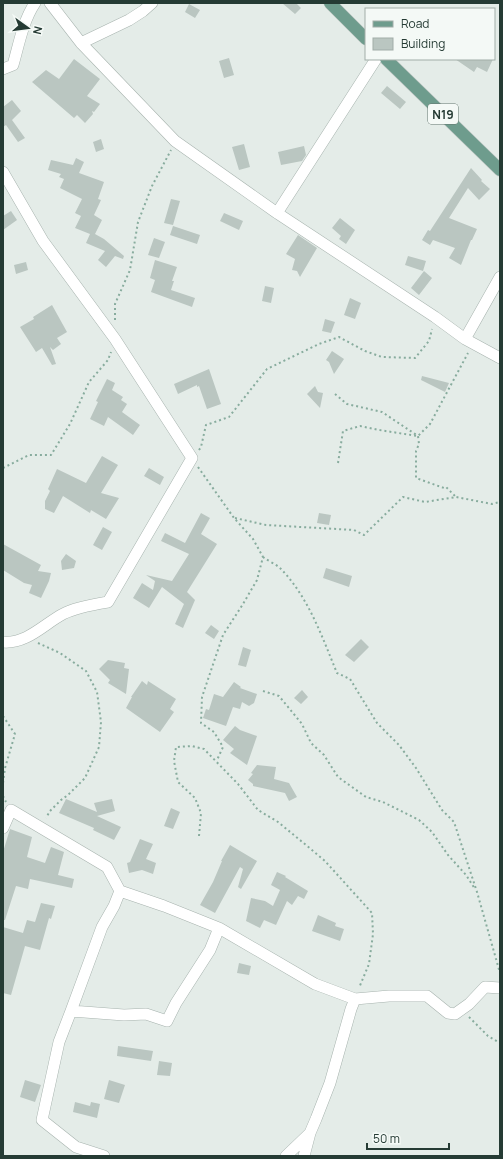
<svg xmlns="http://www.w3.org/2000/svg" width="503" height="1159" viewBox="0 0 503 1159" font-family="Manrope,sans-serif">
	<rect width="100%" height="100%" fill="#e4ece8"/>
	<path fill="#bac6c1" d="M282 3H296L301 8 295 14Z
		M189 4 200 10 195 18 185 12Z
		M229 58 234 75 224 78 219 61Z
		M74 59 100 79 87 96 100 104 94 112 92 111 93 114 85 123 77 115 74 118 32 82 46 70 59 79Z
		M455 59H493L487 72 477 67 474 72Z
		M387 86 406 102 400 109 381 93Z
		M12 100 21 111 12 120 25 138 18 142 6 125 3 127V107Z
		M101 139 104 149 96 152 93 142Z
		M244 144 250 167 239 170 232 147Z
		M304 146 306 155 302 161 281 165 278 152Z
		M76 158 84 162 79 173 104 182 98 199 101 200 94 215 102 220 95 234 104 239 124 256 123 259 115 256 106 267 98 260 105 251 86 243 90 234 75 228 81 216 75 213 82 199 60 188 64 179 59 177 61 174 48 170 51 160 73 165Z
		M471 168 482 180 481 181 490 189 479 200 468 188 449 218 477 229 472 240H471L461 265 449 258 455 248 433 240 430 245 422 240 428 230 430 231Z
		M171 199 180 201 173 225 164 223Z
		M11 211 17 220 3 230V216Z
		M224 213 243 221 239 230 220 221Z
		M340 218 355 230 346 244 339 239 341 236 332 228Z
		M173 226 200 235 197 244 170 235Z
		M298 235 317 248 300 277 297 271 292 270 295 259 286 254Z
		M154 238 165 242 159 258 148 255Z
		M408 256 426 261 423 271 405 265Z
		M155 260 177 267 172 281H174L171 290 195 298 192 307 151 292 155 280 150 278Z
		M26 262 28 270 16 274 14 265Z
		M424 271 432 278 419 295 411 288Z
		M265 286 274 288 271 303 262 301Z
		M350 298 361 303 355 319 344 315Z
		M52 305 67 332 57 338 61 344 53 350 50 347 56 364 52 365 42 348 36 352 20 327 34 319 33 317Z
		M325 319 335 322 331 333 322 331Z
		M332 351 344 359 334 374 329 362 326 360Z
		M209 369 221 404 207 409 199 386 197 387V385L178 394 174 384Z
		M422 376 449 383 445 392 421 380Z
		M107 379 115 383 112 390 123 397 121 400 127 404 122 412 140 425 133 435 108 417 104 426 90 419 98 402 96 401Z
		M315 386 318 392 323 393 320 408 307 394Z
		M102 456 118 465 101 493 119 498 106 519 91 510 90 513 63 496 54 513 45 509V501L50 491 48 489 57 469 86 483Z
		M149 468 164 477 160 485 144 476Z
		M201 513 210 518 201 534 217 544 187 592 195 600 183 628 175 624 184 604 162 587 149 608 133 598 142 583 153 590 155 581 146 575 172 581 189 554 161 541 165 533 185 543Z
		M319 513 331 515 329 525 317 523Z
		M103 527 112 532 102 550 93 545Z
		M3 544 41 565 38 571 51 573 49 581 41 598 29 593 32 585 24 583 3 570Z
		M66 554 76 561 74 568 62 570 61 561Z
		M326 568 352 576 349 587 323 578Z
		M211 625 219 631 214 639 205 633Z
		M361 639 369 647 354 662 345 655Z
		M243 647 251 650 246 667 238 665Z
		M108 660 125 663 124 668 129 669 126 694 108 683 110 680 99 669Z
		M142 681 147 685 148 681 176 699 170 709 174 712 160 732 126 708 132 697H131Z
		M234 682 241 687 240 688 257 694 254 703 249 706 242 702 240 709 233 707 226 726 203 718 206 709 209 710 214 694 223 697Z
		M302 690 308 697 301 704 294 698Z
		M235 726 240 730 257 736 247 765 230 753 234 749 223 740Z
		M257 765 276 767 274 779 289 783 297 797 289 801 285 793 253 786V784L248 780 253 774 251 773Z
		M66 799 97 812 94 803 112 799 115 811 97 816 121 827 114 840 93 830 94 828 59 813Z
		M171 808 180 812 173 829 164 826Z
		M10 829 32 837 27 857 45 863 51 847 64 852 58 875 74 879 72 888 30 879 28 889 16 886 5 920H3V852Z
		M140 839 153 844 146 859 156 863 153 874 142 870 129 873 127 863 130 862Z
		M230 845 257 861 241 889 238 887 243 869 240 867 215 913 200 905 213 882 222 861H221Z
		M277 872 286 876 285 877 308 891 304 899 298 896 292 905 287 901 276 925 264 920 260 928 246 921 251 898 265 901 273 906 280 890 271 885Z
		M41 903 55 906 51 919 49 918 40 950 25 946 11 995 3 993V927L23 933 27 920 35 922Z
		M318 915 336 923 335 926 344 929 340 941 312 931Z
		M239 963 251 966 249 975 237 973Z
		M118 1046 153 1051 151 1061 117 1056Z
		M159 1061 172 1063 170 1076 157 1075Z
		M25 1080 41 1085 35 1102 20 1097Z
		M109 1080 125 1085 119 1103 104 1099Z
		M75 1102 90 1106 91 1102 100 1104 97 1118 73 1112Z"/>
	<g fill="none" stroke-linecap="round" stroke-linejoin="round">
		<g stroke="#a7b3ae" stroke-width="12">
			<path id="street" d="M50 3 81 43 175 141 277 213 435 317 465 339 500 358
				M81 43 129 20 143 11 152 3
				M3 69 13 65C19 44 23 21 35 3
				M3 172 43 241 115 339 192 458 108 602C96 604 74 608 63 614 44 624 27 644 3 642
				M277 213 376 59
				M465 339 500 277
				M3 828 11 810 107 867 120 891 164 906 219 928 315 984 355 999 389 996H427L448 1013 455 1014 469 1004 485 987 500 988
				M71 1011 124 1015 146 1014 167 1021 176 1003 210 950 219 928
				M104 1156 76 1147 42 1120 59 1042 71 1011 102 927 114 906 120 891
				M286 1156 309 1134
				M304 1156 310 1133 316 1119 330 1083 351 1009 355 999"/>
		</g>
		<g stroke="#c2c8c6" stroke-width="13">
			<path id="primary" d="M330 3 366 39
				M386 59 500 170"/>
		</g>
		<path stroke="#88ac9e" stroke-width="2" stroke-dasharray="2 3" stroke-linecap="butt" d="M115 320V304L130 270 138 222 152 186 171 150
			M335 394 347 404 382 412 418 436 419 444 416 451V478L444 488 446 487 456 497
			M199 450 201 447 206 425 229 417 267 369 319 344 339 337 365 351 382 357 415 358 429 341 432 329
			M338 463 343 431 360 426 379 430 418 436 430 424 468 353
			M198 467 234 518 253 539 263 557 257 580 243 604 223 635 202 697 201 723 214 732 223 747 217 760
			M3 468 29 455H51L70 424 89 382 108 360 111 352
			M235 518 266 525 354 530 364 535 403 497 425 502 456 497 492 504 500 502
			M263 557C268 561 276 564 281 569 309 598 322 637 337 673L350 679 377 723 399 745 416 768 442 810 454 822 477 892 500 973
			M38 643 60 653 86 671 97 692 101 722 99 747 85 778 68 795 61 800 50 811 46 818
			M263 691 279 696 302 724 311 743 324 755 338 777 366 797 383 802 419 820 432 832 448 855 466 875 475 889
			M3 716 15 734 5 768 3 783
			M3 796 6 802
			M199 836 201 813 195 798 178 782 174 761 176 747 192 746 204 749 238 784 258 810 278 822 306 845 325 861 372 913 373 934 369 964 359 988
			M469 1017 488 1036 500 1043"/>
		<use href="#street" stroke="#fff" stroke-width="11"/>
		<use href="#primary" stroke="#6e9c8d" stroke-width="12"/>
	</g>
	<g text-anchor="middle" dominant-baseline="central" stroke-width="3" stroke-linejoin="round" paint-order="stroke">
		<rect fill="#f4f9f6" stroke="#63746e" stroke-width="1" x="428" y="104" width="30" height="20" rx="3"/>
		<g font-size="12" font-weight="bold" fill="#253b34">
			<text x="443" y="114">N19</text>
		</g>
	</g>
	<rect width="503" height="1159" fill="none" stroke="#253b34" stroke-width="8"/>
	<rect x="365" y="8" width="130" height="52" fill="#f4f9f6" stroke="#a1ada8"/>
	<rect x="373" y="21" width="20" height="6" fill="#6e9c8d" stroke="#a1ada8"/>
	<text x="401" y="28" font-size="12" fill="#253b34">Road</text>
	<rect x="373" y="38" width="20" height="12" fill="#bac6c1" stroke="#a1ada8"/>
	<text x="401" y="48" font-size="12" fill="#253b34">Building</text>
	<g transform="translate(28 28) rotate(104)" stroke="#f4f9f6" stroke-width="3" paint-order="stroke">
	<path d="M0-3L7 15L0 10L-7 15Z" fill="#253b34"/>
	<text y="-6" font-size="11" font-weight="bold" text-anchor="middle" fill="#253b34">N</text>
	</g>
	<path d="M367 1143v6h82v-6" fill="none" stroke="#253b34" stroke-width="2"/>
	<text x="373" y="1143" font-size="12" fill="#253b34" stroke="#f4f9f6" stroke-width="3" paint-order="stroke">50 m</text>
</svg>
